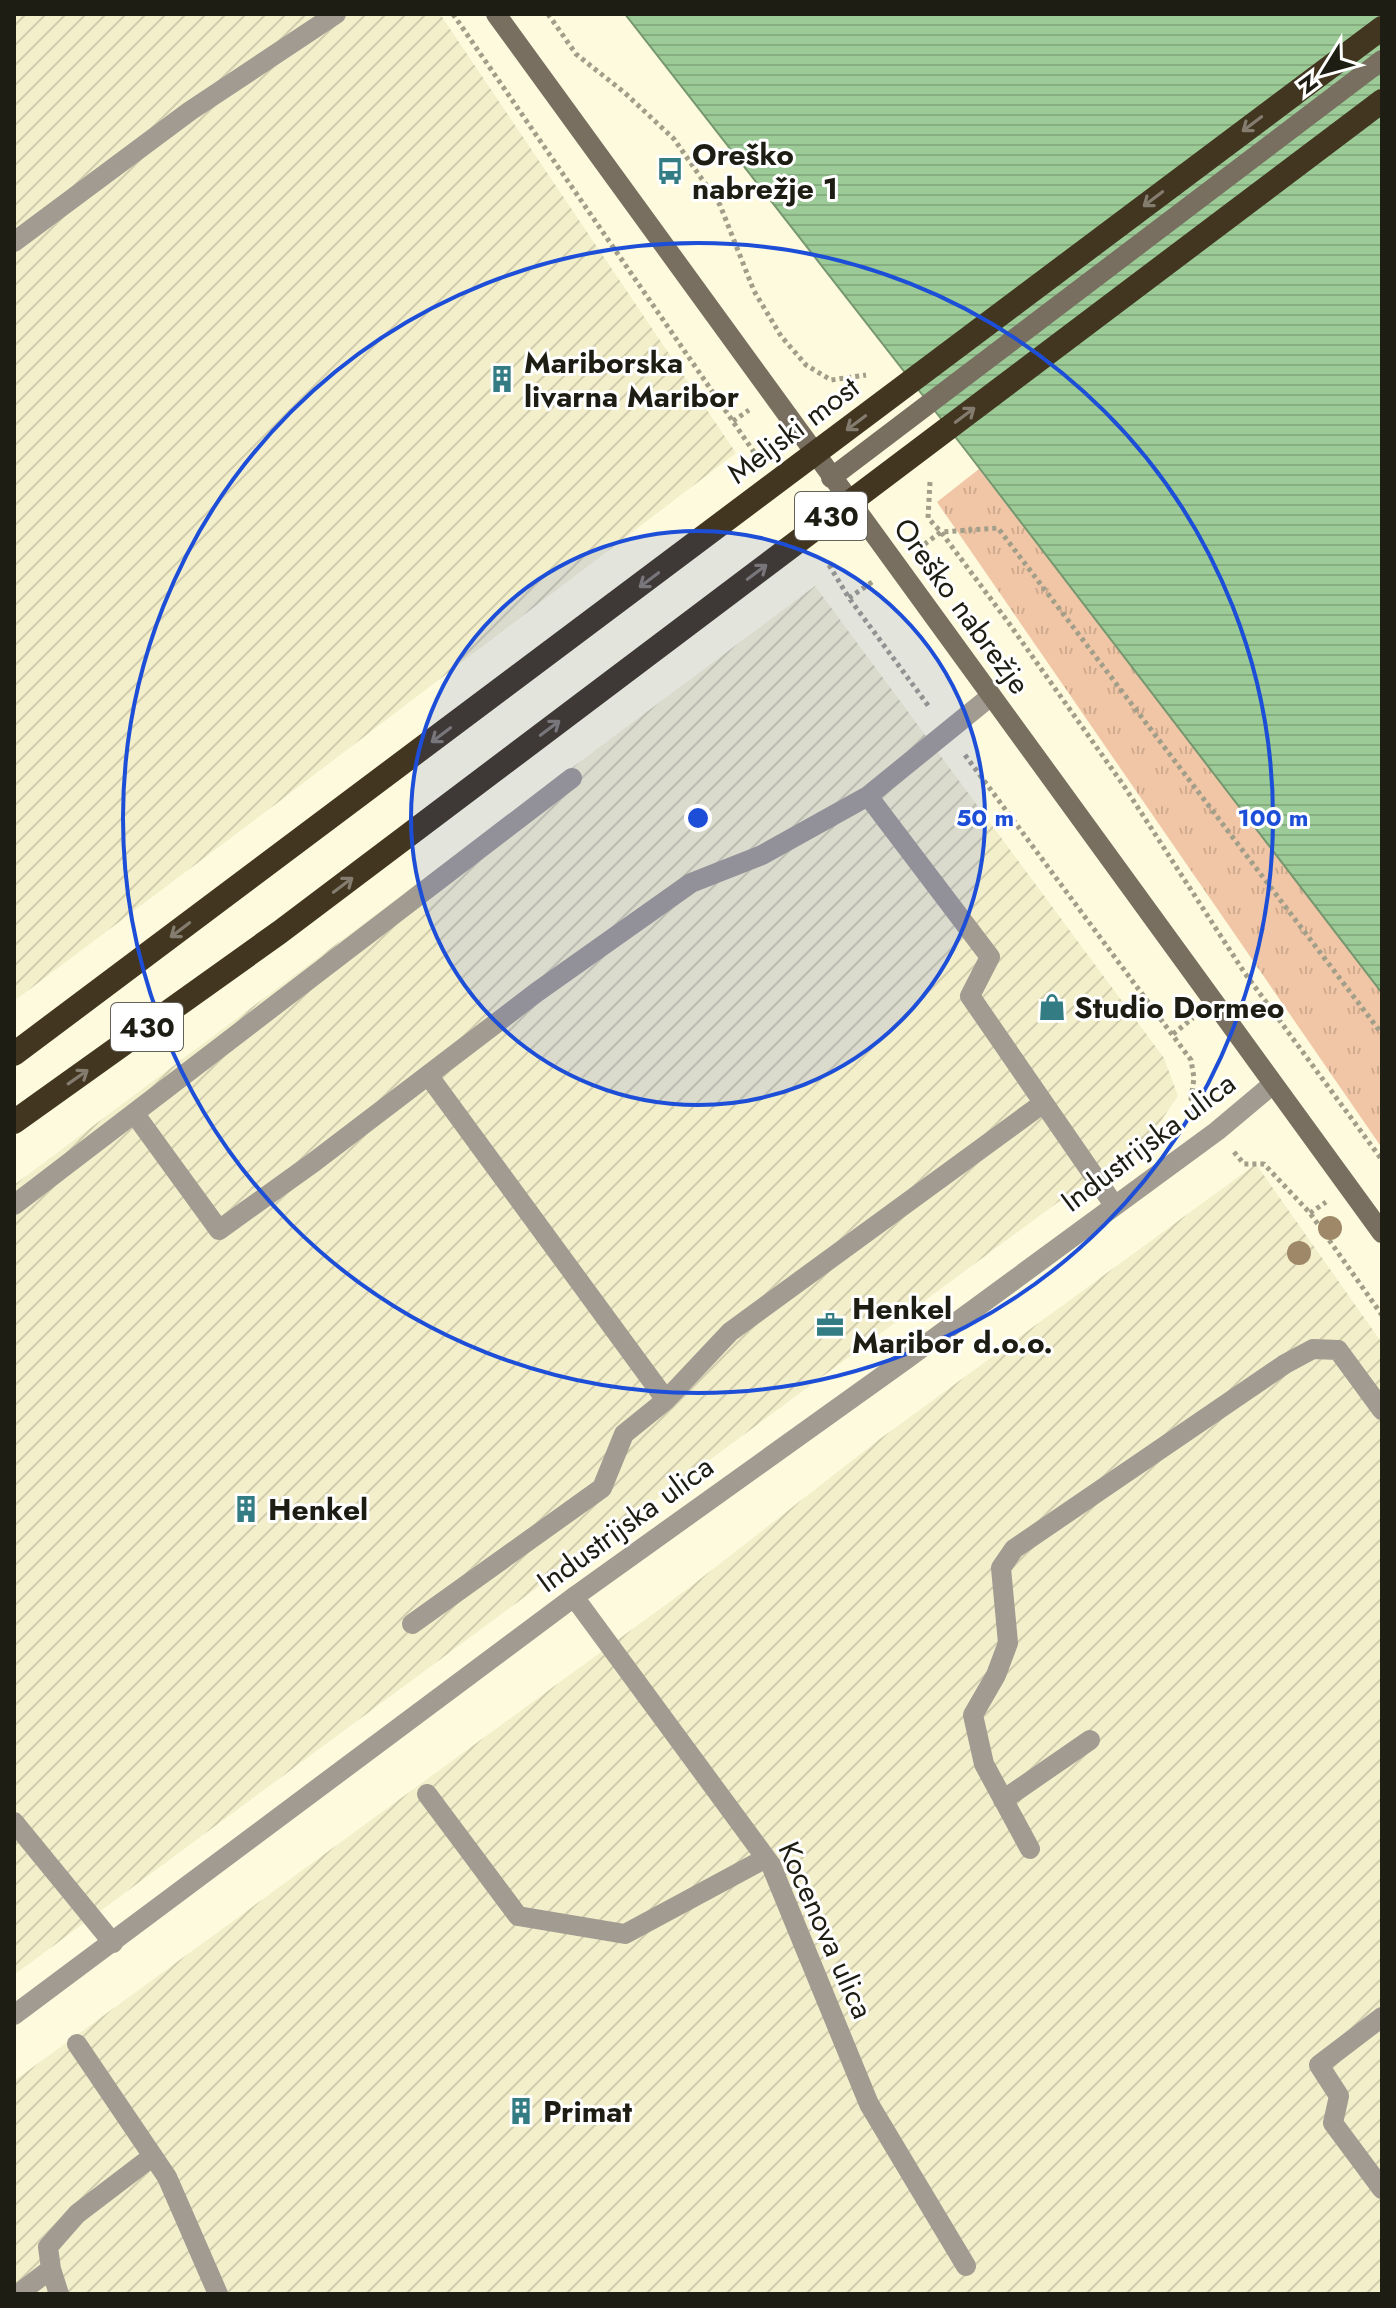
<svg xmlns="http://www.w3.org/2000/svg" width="1396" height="2308" viewBox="0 0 1396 2308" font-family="Jost,sans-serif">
	<defs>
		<pattern id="industrial-furrows" width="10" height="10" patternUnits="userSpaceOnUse" patternTransform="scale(2)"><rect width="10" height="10" fill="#f4efcb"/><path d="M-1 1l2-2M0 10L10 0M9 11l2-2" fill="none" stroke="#d1ccad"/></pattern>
		<pattern id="grass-tufts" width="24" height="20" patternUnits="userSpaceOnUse" patternTransform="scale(2)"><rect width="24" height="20" fill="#f1c6a6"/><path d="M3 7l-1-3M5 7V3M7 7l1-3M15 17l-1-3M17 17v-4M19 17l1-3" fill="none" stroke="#ceaa8e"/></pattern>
		<pattern id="water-rules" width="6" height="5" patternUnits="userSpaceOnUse" patternTransform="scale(2)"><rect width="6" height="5" fill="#9ccb97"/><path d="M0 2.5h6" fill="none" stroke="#86ae81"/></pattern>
	</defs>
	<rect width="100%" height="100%" fill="#fefadd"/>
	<path fill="url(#industrial-furrows)" d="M14 14H440L736 453 272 807 14 1001Z
		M815 586 1164 1058 1178 1096 1154 1131 14 1975V1185Z
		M1256 1164 1382 1343V2294H14V2081L690 1587 877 1441Z"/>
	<path fill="url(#grass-tufts)" d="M979 469 1382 993V1148L937 502Z"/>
	<path fill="url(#water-rules)" stroke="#76976f" stroke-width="2" d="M625 14H1382V993L967 452Z"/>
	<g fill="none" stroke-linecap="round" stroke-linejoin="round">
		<path stroke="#a19e89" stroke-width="5" stroke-dasharray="4 4" stroke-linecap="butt" d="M453 14 758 458
			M548 14 576 54 625 93 674 139 720 205 754 291 781 336 806 365 831 380 866 375
			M733 421 749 410
			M930 482 928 518 941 532 1008 622 1124 786 1244 972 1382 1160
			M918 549 941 532 998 528 1382 1034
			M829 565 849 598 930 708
			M849 598 875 580
			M965 755 1191 1060 1194 1078 1191 1099 1200 1110
			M1173 1034 1193 1018
			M1234 1152 1244 1164H1264L1310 1213 1382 1315
			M1310 1213 1326 1202"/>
		<path stroke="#a29b91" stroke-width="20" d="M14 242 190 111 336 14
			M868 796 990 957 970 996 1114 1205
			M428 1075 666 1400
			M134 1113 219 1230 314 1162 537 992 691 883 762 855 868 796 991 696
			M14 1205 572 778
			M574 1597 771 1865 869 2104 966 2266
			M412 1624 602 1488 624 1434 666 1400 730 1332 1042 1104
			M427 1794 518 1916 625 1934 766 1858
			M1003 1800 1090 1740
			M14 1822 113 1943
			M1030 1849 984 1764 973 1715 996 1675 1008 1643 1001 1568 1014 1549 1285 1364 1313 1349 1338 1350 1382 1410
			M1382 2017 1319 2065 1339 2096 1333 2123 1382 2189
			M77 2044 167 2177 218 2294
			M51 2269 48 2247 77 2214 153 2156
			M18 2294 51 2269 59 2294"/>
		<path stroke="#a29b91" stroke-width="20" d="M14 2015 574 1597 905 1360 1217 1131 1273 1084"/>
		<path stroke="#786f60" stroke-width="20" d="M496 14 1382 1233
			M831 478 1382 60"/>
		<path stroke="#423621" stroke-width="24" d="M14 1054 1382 28
			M14 1122 280 932 1382 101"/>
	</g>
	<g fill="#9e8868">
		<circle cx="1330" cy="1228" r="12"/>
		<circle cx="1299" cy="1253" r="12"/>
	</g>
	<defs><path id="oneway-shaft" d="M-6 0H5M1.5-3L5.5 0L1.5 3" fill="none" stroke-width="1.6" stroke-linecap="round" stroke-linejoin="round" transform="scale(2)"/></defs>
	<g stroke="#847c6f">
		<use href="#oneway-shaft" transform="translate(1252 124) rotate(143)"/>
		<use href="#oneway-shaft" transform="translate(1153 199) rotate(143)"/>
		<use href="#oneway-shaft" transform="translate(965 415) rotate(-37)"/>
		<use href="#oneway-shaft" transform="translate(856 423) rotate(143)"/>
		<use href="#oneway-shaft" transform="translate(757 572) rotate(-37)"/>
		<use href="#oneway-shaft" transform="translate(649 580) rotate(143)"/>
		<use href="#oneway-shaft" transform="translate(550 728) rotate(-37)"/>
		<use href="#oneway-shaft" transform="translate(441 735) rotate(143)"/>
		<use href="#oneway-shaft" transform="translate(343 885) rotate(-37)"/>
		<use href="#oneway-shaft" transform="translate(180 930) rotate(143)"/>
		<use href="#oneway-shaft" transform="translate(78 1077) rotate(-35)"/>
	</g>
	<circle cx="698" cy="818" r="287" fill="#1d4ed8" fill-opacity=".12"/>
	<g fill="none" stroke="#1d4ed8" stroke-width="4">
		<circle cx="698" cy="818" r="287"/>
		<circle cx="698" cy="818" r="575"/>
	</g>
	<defs>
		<g id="bus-bare" transform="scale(2.16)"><path d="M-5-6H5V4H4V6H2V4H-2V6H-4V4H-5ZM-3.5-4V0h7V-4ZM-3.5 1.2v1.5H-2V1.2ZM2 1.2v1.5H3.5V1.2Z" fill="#337c83" stroke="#fff" stroke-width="2.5" paint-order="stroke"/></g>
		<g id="building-bare" transform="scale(2.16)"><path d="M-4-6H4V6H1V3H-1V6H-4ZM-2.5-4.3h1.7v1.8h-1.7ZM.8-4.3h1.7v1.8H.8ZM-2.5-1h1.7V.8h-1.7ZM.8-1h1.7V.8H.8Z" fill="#337c83" stroke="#fff" stroke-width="2.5" paint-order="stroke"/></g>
		<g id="shop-bare" transform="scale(2.16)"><path d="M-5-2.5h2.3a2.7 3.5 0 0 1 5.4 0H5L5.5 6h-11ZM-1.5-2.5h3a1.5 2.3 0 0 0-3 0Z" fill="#337c83" stroke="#fff" stroke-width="2.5" paint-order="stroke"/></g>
		<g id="office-bare" transform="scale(2.16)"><path d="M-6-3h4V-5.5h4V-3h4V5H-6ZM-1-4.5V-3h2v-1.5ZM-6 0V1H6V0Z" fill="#337c83" stroke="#fff" stroke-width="2.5" paint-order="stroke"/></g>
	</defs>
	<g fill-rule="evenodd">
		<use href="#bus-bare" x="670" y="171"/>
		<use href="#building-bare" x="502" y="379"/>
		<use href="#shop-bare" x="1052" y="1007"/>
		<use href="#office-bare" x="830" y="1325"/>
		<use href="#building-bare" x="246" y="1509"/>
		<use href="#building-bare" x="521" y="2111"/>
	</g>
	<g text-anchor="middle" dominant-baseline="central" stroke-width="6" stroke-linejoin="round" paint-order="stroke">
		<g fill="#fff" stroke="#62615a" stroke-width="2">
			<rect x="795" y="492" width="72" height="48" rx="6"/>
			<rect x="111" y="1003" width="72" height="48" rx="6"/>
		</g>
		<g font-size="28" font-weight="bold" fill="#1e1d13">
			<text x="831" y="516">430</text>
			<text x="147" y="1027">430</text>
		</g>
		<g font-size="30" font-weight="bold" fill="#1e1d13" stroke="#fff" text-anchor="start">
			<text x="692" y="154">Oreško<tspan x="692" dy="34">nabrežje 1</tspan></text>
			<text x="524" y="362">Mariborska<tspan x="524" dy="34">livarna Maribor</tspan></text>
			<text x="1074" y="1007">Studio Dormeo</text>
			<text x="852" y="1308">Henkel<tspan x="852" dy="34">Maribor d.o.o.</tspan></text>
			<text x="268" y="1509">Henkel</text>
			<text x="543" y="2111">Primat</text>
		</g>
		<g font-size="30" fill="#1e1d13" stroke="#fff">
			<text transform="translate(793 430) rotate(-37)">Meljski most</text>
			<text transform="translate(962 606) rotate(54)">Oreško nabrežje</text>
			<text transform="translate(1148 1142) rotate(-37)">Industrijska ulica</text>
			<text transform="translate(625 1524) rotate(-36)">Industrijska ulica</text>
			<text transform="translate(826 1930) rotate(66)">Kocenova ulica</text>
		</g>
	</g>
	<circle cx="698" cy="818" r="12" fill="#1d4ed8" stroke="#fff" stroke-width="4"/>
	<g font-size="24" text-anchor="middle" font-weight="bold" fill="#1d4ed8" stroke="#fff" stroke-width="6" stroke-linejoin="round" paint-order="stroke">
		<text x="985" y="826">50 m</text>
		<text x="1273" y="826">100 m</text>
	</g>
	<rect width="1396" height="2308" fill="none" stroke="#1e1d13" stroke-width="32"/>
	<g transform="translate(1324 72) rotate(233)" stroke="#ffffff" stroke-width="6" paint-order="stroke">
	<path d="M0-6L14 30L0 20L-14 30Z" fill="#1e1d13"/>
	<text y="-12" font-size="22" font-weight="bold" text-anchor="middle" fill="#1e1d13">N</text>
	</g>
</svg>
